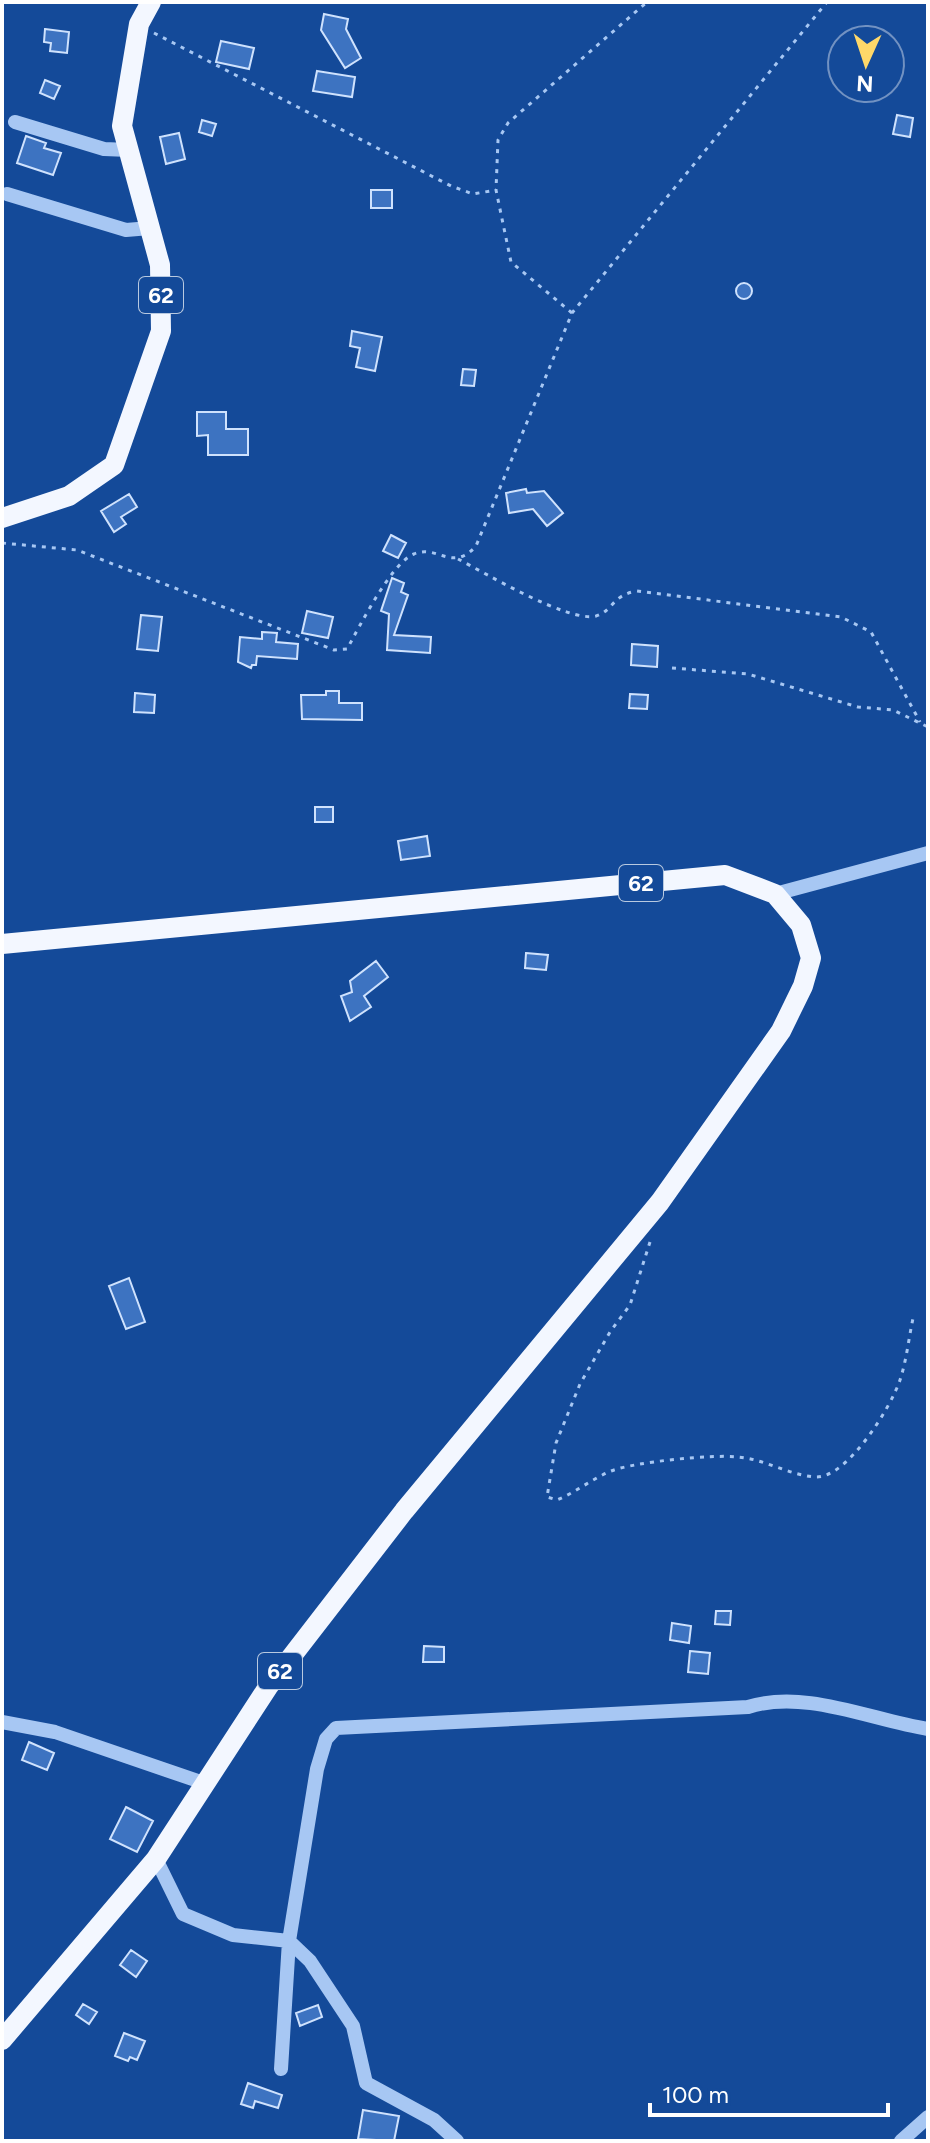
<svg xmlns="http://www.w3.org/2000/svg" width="930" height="2143" viewBox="0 0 930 2143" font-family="Figtree,sans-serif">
	<rect width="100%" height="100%" fill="#144a99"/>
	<path fill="#3d73c1" stroke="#cfe2fd" stroke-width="2" d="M324 14 348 19 346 29 361 58 345 68 321 30Z
		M45 29 69 32 67 53 50 51 51 43 44 42Z
		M221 41 254 48 249 69 216 62Z
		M317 71 355 77 352 97 313 91Z
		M45 80 60 86 54 99 40 93Z
		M897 115 913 118 910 137 893 134Z
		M202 120 216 124 212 136 199 132Z
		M179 133 185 159 166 164 160 137Z
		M26 136 46 143 44 148 61 153 53 175 17 163Z
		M371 190H392V208H371Z
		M736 291a8 8 0 1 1 16 0a8 8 0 1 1-16 0Z
		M352 331 382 337 375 371 356 367 360 348 350 346Z
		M463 369 476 370 474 386 461 385Z
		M197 412H226V429H248V455H208V435L197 436Z
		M526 489 527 493 544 491 563 513 547 526 533 509 509 513 506 493Z
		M129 494 137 507 121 517 126 524 114 532 101 511Z
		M391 535 406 543 398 558 383 551Z
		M392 578 404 583 401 592 408 595 394 635 431 637 430 653 387 650 389 614 381 611Z
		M307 611 333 617 328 638 302 633Z
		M141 615 162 617 158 651 137 649Z
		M262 632 277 633 276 642 298 644 297 659 257 656 256 665H252L251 668 238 662 240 637 262 639Z
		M632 644 658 646 657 667 631 665Z
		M326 691H339V703H362V720L302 719 301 695H326Z
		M135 693 155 695 154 713 134 712Z
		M630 694 648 695 647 709 629 708Z
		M315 807H333V822H315Z
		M427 836 430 856 401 860 398 841Z
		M526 953 548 955 546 970 525 968Z
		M376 961 388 977 364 996 371 1007 350 1021 341 996 352 992 350 981Z
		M129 1278 145 1322 126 1329 109 1286Z
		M716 1611H731L730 1625 715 1624Z
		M672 1623 691 1626 689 1643 670 1640Z
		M424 1646 444 1647V1662H423Z
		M690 1651 710 1653 708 1674 688 1672Z
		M29 1742 54 1753 47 1770 22 1760Z
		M126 1807 153 1821 137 1852 110 1839Z
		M131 1950 147 1961 136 1977 120 1965Z
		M83 2004 97 2012 89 2024 76 2015Z
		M318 2005 322 2017 300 2026 296 2013Z
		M124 2033 145 2041 137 2060 130 2057 128 2061 115 2056Z
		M248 2083 282 2095 278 2108 255 2101 253 2108 241 2104Z
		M363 2110 399 2116 394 2141 358 2139Z"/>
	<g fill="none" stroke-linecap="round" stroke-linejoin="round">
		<path stroke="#a7c7f3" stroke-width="3" stroke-dasharray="4 6" stroke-linecap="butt" d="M154 33 451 186 473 194 496 190
			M572 313 511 262 496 190 498 140 508 123 647 2
			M2 543 77 550 334 650 347 649C360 626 391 563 414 554 438 544 452 573 476 546L572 313 827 2
			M458 559C485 573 569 623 596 616 613 611 612 595 637 591L841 617 871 632 920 722
			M672 668 748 674 858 707 893 710 928 727
			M650 1242 630 1305 610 1332 580 1384 556 1443 547 1497 557 1500C576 1492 592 1479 611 1471 634 1462 713 1454 738 1457 764 1459 789 1475 815 1477 847 1479 891 1407 900 1380 907 1359 909 1335 914 1314"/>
		<path stroke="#a7c7f3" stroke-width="14" d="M15 122 104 149 129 150
			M7 194 126 230 150 228
			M775 894 928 853
			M2 1722 55 1732 204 1783
			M156 1859 183 1914 233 1935 289 1941 310 1961 353 2026 366 2083 434 2120 457 2141
			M281 2069 289 1941 317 1769 326 1739 336 1728 748 1707C805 1689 871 1720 928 1729
			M901 2141 928 2117"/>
		<path stroke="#f3f7ff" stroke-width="20" d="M2 518 69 496 114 465 161 331 160 265 122 126 139 24 151 2
			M2 944 725 875 775 894 801 925 811 958 803 986 781 1031 660 1202 404 1511 268 1687 156 1859 2 2040"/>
	</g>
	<g text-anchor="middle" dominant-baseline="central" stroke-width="7" stroke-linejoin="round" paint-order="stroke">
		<g fill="#144a99" stroke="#b8c9e0" stroke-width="2">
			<rect x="139" y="277" width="44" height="36" rx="6"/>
			<rect x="619" y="865" width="44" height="36" rx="6"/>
			<rect x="258" y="1653" width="44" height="36" rx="6"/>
		</g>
		<g font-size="22" font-weight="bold" fill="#fff">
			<text x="161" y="295">62</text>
			<text x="641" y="883">62</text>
			<text x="280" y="1671">62</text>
		</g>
	</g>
	<rect width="930" height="2143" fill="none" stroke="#ffffff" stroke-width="8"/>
	<g transform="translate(866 64) rotate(183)"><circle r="38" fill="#144a99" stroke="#7292c2" stroke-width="2"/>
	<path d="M0-6L14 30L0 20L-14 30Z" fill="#ffd869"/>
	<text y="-12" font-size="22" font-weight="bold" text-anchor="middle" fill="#ffffff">N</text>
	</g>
	<path d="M650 2103v12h238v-12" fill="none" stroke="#ffffff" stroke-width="4"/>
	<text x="662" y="2103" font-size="24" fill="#ffffff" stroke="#144a99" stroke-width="6" paint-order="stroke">100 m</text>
</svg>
